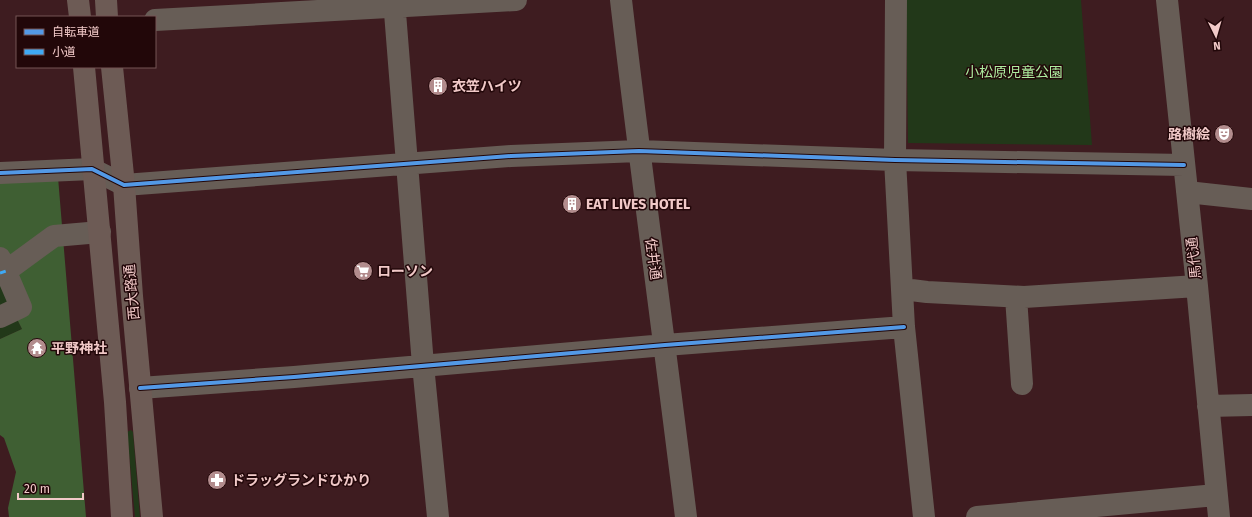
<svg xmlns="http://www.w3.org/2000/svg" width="1252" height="517" viewBox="0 0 1252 517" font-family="'Fira Sans','Noto Sans JP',sans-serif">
	<rect width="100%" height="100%" fill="#3e1c20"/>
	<path fill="#223819" d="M906 0H1081L1092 145 908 143Z
		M0 285 22 329 0 339Z
		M131 430 133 432 140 517H135L127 432Z"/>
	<path fill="#3f5f33" d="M58 177 86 517H9L8 508 16 472 4 438 0 435V339L22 329 0 285V181Z"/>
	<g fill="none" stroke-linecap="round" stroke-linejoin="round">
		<path stroke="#675d56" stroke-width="22" d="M394 0 423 365 438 517
			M621 0C641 173 665 345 686 517
			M896 0 895 160 904 327 924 517
			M1167 0 1197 286 1219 517
			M155 20 516 0
			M0 173 92 169 124 185 511 156 639 151 895 160 1184 165
			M1187 192 1252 199
			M0 258 21 307 0 317
			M6 271 54 236 100 232
			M903 289 927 292 1024 297 1197 286
			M1016 297 1022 384
			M140 388 294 377 665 345 904 327
			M1208 406 1252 405
			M977 517 1216 495"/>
		<path stroke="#6d5b55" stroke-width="22" d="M78 0 80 17
			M106 0 107 17
			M84 67 115 402 122 517
			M112 67 124 185 132 296 152 517"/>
		<path stroke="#3fa9f5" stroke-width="3" stroke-dasharray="6 3" stroke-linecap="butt" d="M0 273 6 271"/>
		<g stroke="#220709" stroke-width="6">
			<path id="cycleway" d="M0 173 92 169 124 185 511 156 639 151 895 160 1184 165
				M140 388 294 377 665 345 904 327"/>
		</g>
		<use href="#cycleway" stroke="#5399e6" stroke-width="4"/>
	</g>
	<defs>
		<g id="building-disc" transform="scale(1)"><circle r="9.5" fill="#b28c8d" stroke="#220709"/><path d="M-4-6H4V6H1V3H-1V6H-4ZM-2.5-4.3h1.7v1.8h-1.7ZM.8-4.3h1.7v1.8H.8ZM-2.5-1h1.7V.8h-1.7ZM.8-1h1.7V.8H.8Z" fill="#fff"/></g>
		<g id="theatre-disc" transform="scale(1)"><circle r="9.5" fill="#b28c8d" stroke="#220709"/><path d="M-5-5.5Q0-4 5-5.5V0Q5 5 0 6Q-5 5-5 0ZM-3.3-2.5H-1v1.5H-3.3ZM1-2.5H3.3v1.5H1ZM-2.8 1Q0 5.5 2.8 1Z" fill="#fff"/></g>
		<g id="supermarket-disc" transform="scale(1)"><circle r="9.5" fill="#b28c8d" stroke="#220709"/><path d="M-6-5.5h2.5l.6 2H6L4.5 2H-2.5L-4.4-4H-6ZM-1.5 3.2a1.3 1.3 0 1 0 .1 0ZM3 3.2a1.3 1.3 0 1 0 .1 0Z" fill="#fff"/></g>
		<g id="temple-disc" transform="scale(1)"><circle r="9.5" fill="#b28c8d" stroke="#220709"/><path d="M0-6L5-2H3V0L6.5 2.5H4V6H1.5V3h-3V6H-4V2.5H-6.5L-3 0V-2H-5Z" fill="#fff"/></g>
		<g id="pharmacy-disc" transform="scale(1)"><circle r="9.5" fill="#b28c8d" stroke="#220709"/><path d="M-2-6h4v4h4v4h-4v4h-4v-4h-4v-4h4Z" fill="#fff"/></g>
	</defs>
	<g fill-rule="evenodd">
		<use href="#building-disc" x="438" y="86"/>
		<use href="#theatre-disc" x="1224" y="134"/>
		<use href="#building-disc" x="572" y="204"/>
		<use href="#supermarket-disc" x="363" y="271"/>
		<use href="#temple-disc" x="37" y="348"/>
		<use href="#pharmacy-disc" x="217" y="480"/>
	</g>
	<g text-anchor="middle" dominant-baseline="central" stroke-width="3" stroke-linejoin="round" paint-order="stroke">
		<g font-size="14" fill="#aded9f" stroke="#220709">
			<text x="1014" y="72">小松原児童公園</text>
		</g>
		<g font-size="14" font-weight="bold" fill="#f1c9c8" stroke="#220709" text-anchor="start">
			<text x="452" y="86">衣笠ハイツ</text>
			<text x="1210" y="134" text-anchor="end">路樹絵</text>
			<text x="586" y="204">EAT LIVES HOTEL</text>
			<text x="377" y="271">ローソン</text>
			<text x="51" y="348">平野神社</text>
			<text x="231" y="480">ドラッグランドひかり</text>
		</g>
		<g font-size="14" fill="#f1c9c8" stroke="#220709">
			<text transform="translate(1194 258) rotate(-96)">馬代通</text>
			<text transform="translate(653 259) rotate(82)">佐井通</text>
			<text transform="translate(132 292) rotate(-95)">西大路通</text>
		</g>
	</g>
	<rect x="16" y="16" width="140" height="52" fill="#220709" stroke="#755555"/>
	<rect x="24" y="29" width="20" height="6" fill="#5399e6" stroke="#755555"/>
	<text x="52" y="36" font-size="12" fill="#f1c9c8">自転車道</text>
	<rect x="24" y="49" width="20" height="6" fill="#3fa9f5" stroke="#755555"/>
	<text x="52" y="56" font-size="12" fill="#f1c9c8">小道</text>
	<g transform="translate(1216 36) rotate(175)" stroke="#220709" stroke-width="3" paint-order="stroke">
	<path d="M0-3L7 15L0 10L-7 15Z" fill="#f1c9c8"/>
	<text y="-6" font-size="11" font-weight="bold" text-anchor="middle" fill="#f1c9c8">N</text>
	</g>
	<path d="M18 493v6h65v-6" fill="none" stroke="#f1c9c8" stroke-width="2"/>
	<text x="24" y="493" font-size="12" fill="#f1c9c8" stroke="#220709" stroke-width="3" paint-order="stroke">20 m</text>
</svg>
